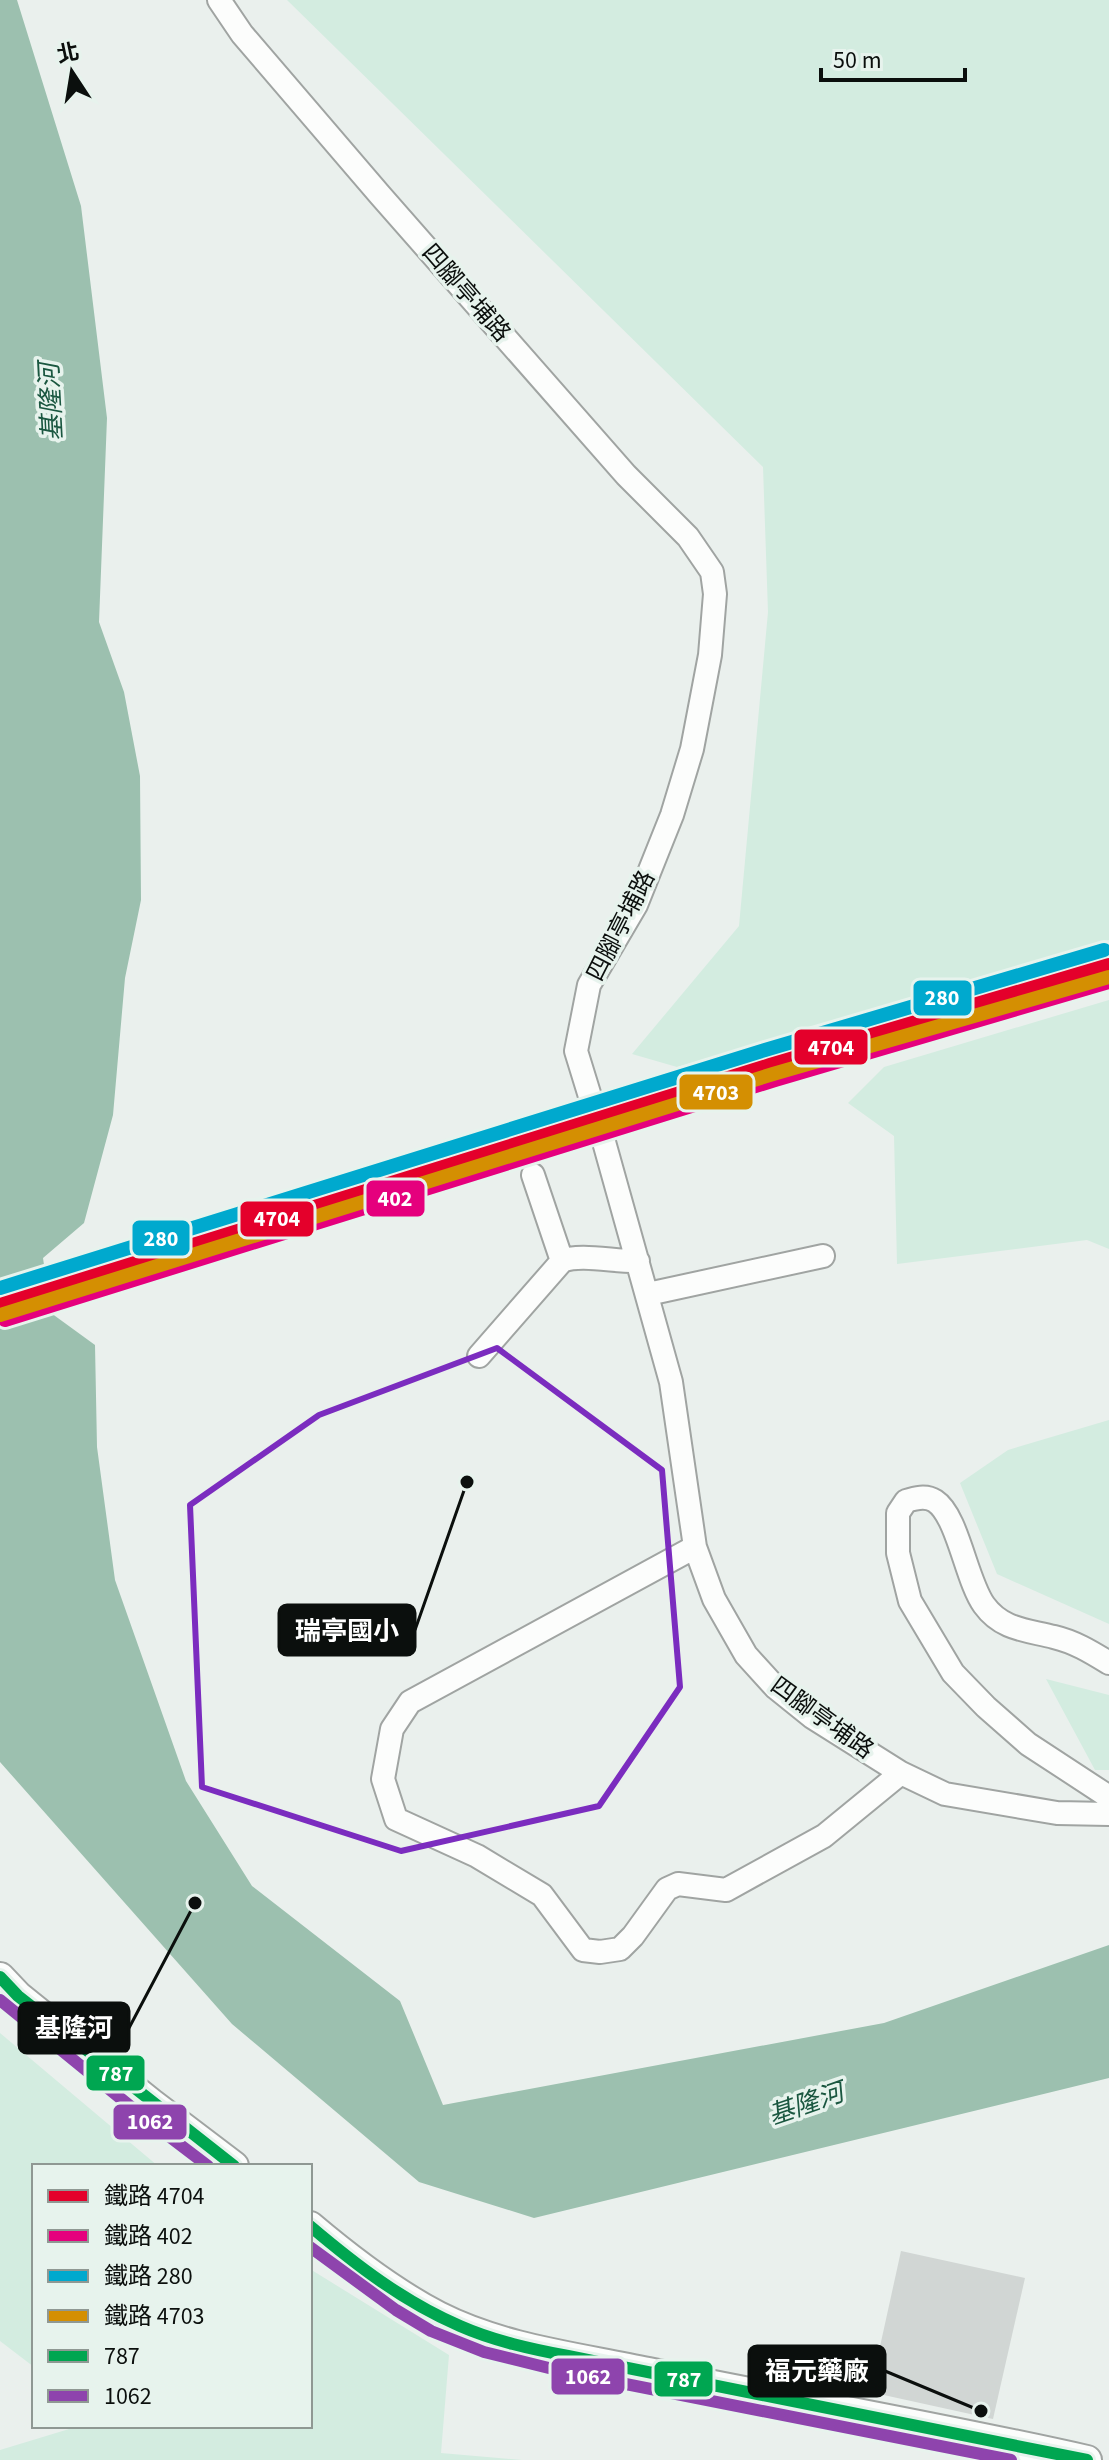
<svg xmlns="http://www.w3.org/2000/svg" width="1109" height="2460" viewBox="0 0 1109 2460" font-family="'Source Sans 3','Noto Sans TC',sans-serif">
	<rect width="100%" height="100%" fill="#eaf0ed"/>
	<path fill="#d3ece0" d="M287 0H1109V940L677 1067 632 1054 739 926 768 612 763 467Z
		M1109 1000V1249L1087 1240 897 1264 894 1136 848 1103 884 1067Z
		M1109 1420V1624L997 1574 960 1483 1008 1450Z
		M1046 1679 1109 1695V1770H1095Z
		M0 2033 158 2166H34V2367L0 2341Z
		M310 2269 449 2355 441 2453 522 2460H0V2450L79 2426H310Z"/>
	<path fill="#9cc0af" d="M0 0H17L81 206 107 418 99 622 124 692 140 776 141 900 125 978 113 1115 84 1223 43 1258 51 1313 95 1345 97 1447 115 1580 186 1781 252 1886 400 2001 443 2105 884 2023 1109 1945V2078L534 2218 419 2182 232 2024 0 1762Z"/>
	<path fill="#eaf0ed" d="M50 1277 54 1305 0 1321V1292Z"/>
	<path fill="#d1d6d4" d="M901 2251 1025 2278 993 2419 870 2392Z"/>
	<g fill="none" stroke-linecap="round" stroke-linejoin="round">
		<g stroke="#a0a4a2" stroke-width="26">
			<path id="minor" d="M219 0 242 34 380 195 626 475 688 537 712 572 715 594 710 655 692 749 672 815 636 905 589 985 576 1051 604 1142 671 1382 695 1547 714 1599 746 1655 776 1688 812 1717 901 1773 945 1794 1057 1813 1109 1814
				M533 1175 562 1261
				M648 1294 823 1256
				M479 1356 562 1261C580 1253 616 1262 638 1261
				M695 1547 410 1702 392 1729 383 1779 396 1819 477 1856 542 1895 583 1950 600 1952 620 1949 633 1936 667 1889 678 1884 726 1890 824 1836 901 1773
				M1109 1663C1091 1652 1075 1642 1054 1637 1027 1630 1002 1630 984 1605 966 1580 958 1516 935 1501 926 1495 915 1498 906 1501L898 1513V1553L910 1601 953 1673 986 1707 1028 1744 1109 1797
				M984 2460 992 2438"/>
		</g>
		<g stroke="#a0a4a2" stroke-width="32">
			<path id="major" d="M0 1977 18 1996 151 2103 234 2166
				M310 2226C349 2259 392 2292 438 2316 503 2349 578 2357 648 2372 794 2402 941 2427 1087 2460"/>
		</g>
		<use href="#minor" stroke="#fcfdfc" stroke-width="22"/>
		<use href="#major" stroke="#fcfdfc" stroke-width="28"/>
		<g stroke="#e7f3ed" stroke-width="18">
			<path id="bus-1" d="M0 1977 18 1996 234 2166
				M310 2226C356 2265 404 2302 460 2326 494 2341 531 2349 568 2356L1087 2460"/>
		</g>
		<g stroke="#e7f3ed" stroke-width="18">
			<path id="bus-2" d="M0 2000 141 2115 208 2166
				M310 2247 396 2310 431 2331 484 2352 565 2372 1011 2460"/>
		</g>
		<use href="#bus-1" stroke="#00a651" stroke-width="12"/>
		<use href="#bus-2" stroke="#8e44ad" stroke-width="12"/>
		<g stroke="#e7f3ed" stroke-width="20">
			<path id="rail-1" d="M0 1305 770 1065 1109 965"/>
		</g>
		<g stroke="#e7f3ed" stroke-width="20">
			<path id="rail-2" d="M5 1320 775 1080 1109 982"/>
		</g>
		<g stroke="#e7f3ed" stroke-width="20">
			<path id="rail-3" d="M0 1288 765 1050 1104 950"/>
		</g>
		<g stroke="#e7f3ed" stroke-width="20">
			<path id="rail-4" d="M0 1315 773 1074 1109 977"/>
		</g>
		<use href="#rail-1" stroke="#e4002b" stroke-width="14"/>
		<use href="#rail-2" stroke="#e5007d" stroke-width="14"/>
		<use href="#rail-3" stroke="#00a9ce" stroke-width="14"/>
		<use href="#rail-4" stroke="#d48f02" stroke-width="14"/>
	</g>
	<path fill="none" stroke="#7b2cbf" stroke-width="6" stroke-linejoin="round" d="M497 1348 662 1470 680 1687 599 1806 401 1851 202 1787 190 1505 319 1415Z"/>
	<g text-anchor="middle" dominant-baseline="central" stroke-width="7" stroke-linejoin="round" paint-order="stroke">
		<g font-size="24" fill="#0b0f0d" stroke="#e7f3ed">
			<text transform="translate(466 293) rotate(49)">四腳亭埔路</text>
			<text transform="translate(621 926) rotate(-63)">四腳亭埔路</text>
			<text transform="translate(822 1718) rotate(36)">四腳亭埔路</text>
		</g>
		<g font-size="26" font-style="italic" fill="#1a5740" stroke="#e7f3ed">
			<text transform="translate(51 402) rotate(-93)">基隆河</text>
			<text transform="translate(806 2104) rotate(-19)">基隆河</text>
		</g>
	</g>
	<path fill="none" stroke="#0b0f0d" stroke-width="3" d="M467 1482L415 1630M195 1903L129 2028M981 2411L885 2371"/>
	<g fill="#0b0f0d" stroke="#e7f3ed" stroke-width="3">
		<circle cx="467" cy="1482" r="8"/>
		<circle cx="195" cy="1903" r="8"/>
		<circle cx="981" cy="2411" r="8"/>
	</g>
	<g fill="#0b0f0d" stroke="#0b0f0d" stroke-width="3">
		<rect x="279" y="1605" width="136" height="50" rx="8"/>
		<rect x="19" y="2003" width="110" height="50" rx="8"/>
		<rect x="749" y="2346" width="136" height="50" rx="8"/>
	</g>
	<g font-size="26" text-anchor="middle" font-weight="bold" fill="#fff">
		<text x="347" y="1640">瑞亭國小</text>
		<text x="74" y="2037">基隆河</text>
		<text x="817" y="2380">福元藥廠</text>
	</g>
	<g stroke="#e7f3ed" stroke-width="3">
		<rect x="912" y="979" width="61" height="38" rx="8" fill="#00a9ce"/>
		<rect x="793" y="1028" width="76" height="38" rx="8" fill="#e4002b"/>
		<rect x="678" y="1073" width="76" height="38" rx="8" fill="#d48f02"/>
		<rect x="365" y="1179" width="61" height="39" rx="8" fill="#e5007d"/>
		<rect x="239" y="1200" width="76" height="38" rx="8" fill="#e4002b"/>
		<rect x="131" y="1219" width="60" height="38" rx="8" fill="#00a9ce"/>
		<rect x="85" y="2054" width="61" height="38" rx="8" fill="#00a651"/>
		<rect x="112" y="2103" width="76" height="38" rx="8" fill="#8e44ad"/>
		<rect x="550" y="2357" width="76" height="39" rx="8" fill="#8e44ad"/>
		<rect x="653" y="2360" width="61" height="38" rx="8" fill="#00a651"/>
	</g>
	<g font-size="22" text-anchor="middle" font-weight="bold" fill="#fff">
		<text x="942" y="1005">280</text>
		<text x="831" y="1055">4704</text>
		<text x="716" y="1100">4703</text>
		<text x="395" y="1206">402</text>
		<text x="277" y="1226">4704</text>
		<text x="161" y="1246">280</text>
		<text x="116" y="2081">787</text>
		<text x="150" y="2129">1062</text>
		<text x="588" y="2384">1062</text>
		<text x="684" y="2387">787</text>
	</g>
	<rect x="32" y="2164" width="280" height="264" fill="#e7f3ed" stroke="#8f9893" stroke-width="2"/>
	<rect x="48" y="2190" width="40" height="12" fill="#e4002b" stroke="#8f9893" stroke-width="2"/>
	<text x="104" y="2204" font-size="24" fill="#0b0f0d">鐵路 4704</text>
	<rect x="48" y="2230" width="40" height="12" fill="#e5007d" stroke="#8f9893" stroke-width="2"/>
	<text x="104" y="2244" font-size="24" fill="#0b0f0d">鐵路 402</text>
	<rect x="48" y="2270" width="40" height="12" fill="#00a9ce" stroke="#8f9893" stroke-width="2"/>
	<text x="104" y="2284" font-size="24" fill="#0b0f0d">鐵路 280</text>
	<rect x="48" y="2310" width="40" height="12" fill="#d48f02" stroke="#8f9893" stroke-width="2"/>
	<text x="104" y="2324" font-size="24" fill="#0b0f0d">鐵路 4703</text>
	<rect x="48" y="2350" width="40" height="12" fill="#00a651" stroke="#8f9893" stroke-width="2"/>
	<text x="104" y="2364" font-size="24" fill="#0b0f0d">787</text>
	<rect x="48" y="2390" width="40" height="12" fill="#8e44ad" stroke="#8f9893" stroke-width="2"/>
	<text x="104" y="2404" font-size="24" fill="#0b0f0d">1062</text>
	<g transform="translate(72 72) rotate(348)" stroke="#e7f3ed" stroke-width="6" paint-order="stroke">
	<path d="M0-6L14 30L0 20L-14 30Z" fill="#0b0f0d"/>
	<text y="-12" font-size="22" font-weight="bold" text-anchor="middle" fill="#0b0f0d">北</text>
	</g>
	<path d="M821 68v12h144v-12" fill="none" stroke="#0b0f0d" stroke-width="4"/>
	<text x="833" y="68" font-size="24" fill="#0b0f0d" stroke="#e7f3ed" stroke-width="6" paint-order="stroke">50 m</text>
</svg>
